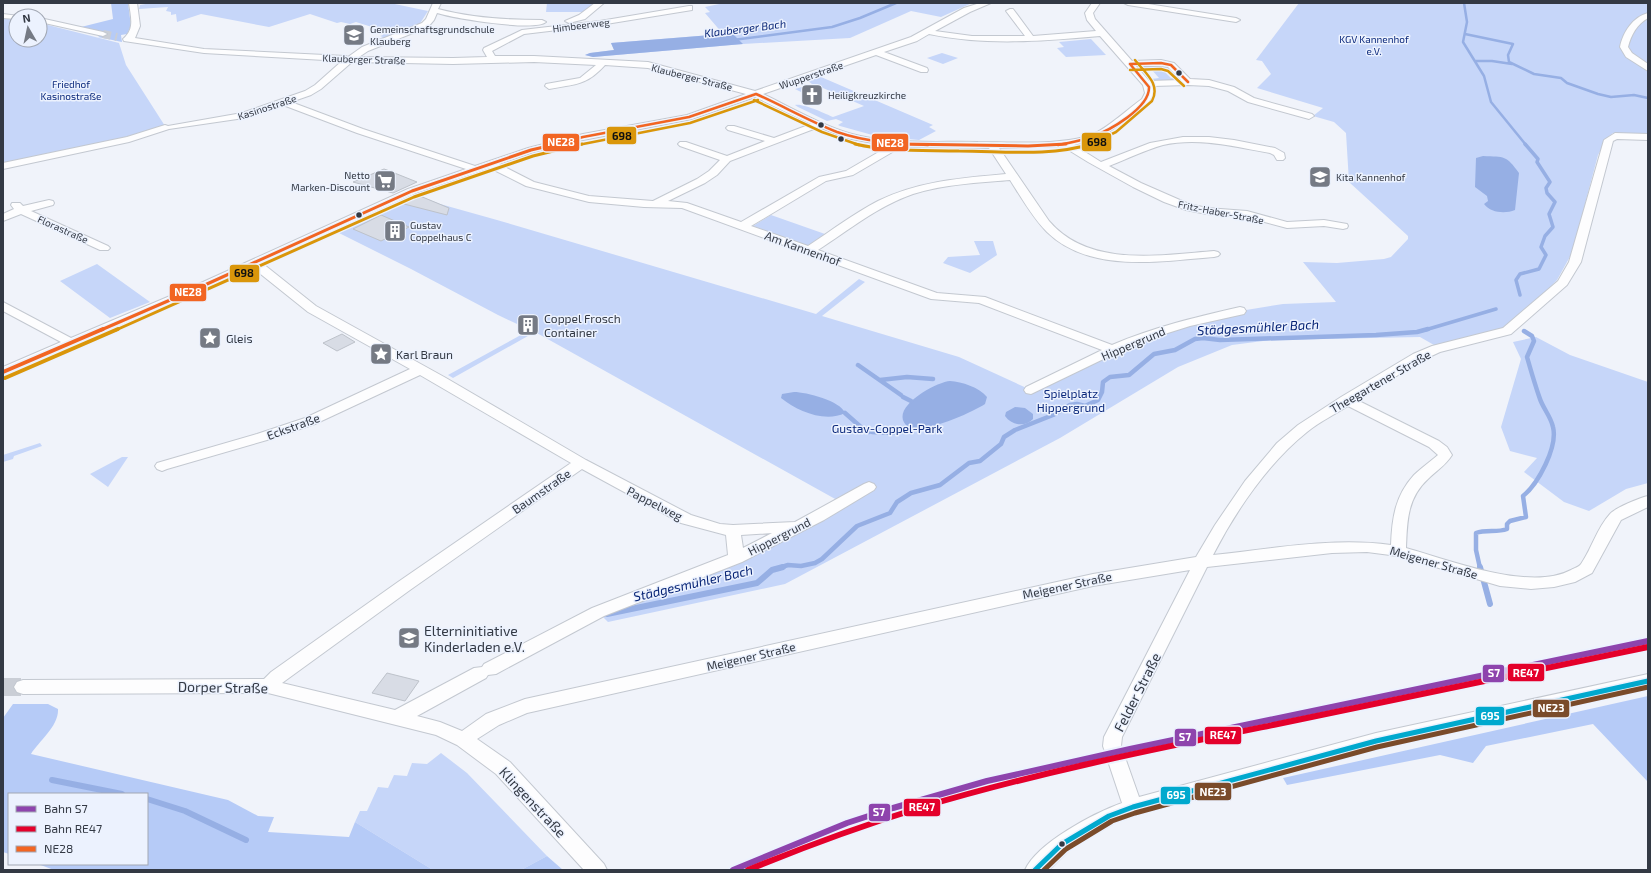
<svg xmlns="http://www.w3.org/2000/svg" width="1651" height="873" viewBox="0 0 1651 873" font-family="'Exo 2',sans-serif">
	<rect width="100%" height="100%" fill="#f0f3fa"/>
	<path fill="#c6d6f9" d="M151 3H390L428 11 419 25 405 32 400 31 397 32 399 33 378 40H376L383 37 380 36 383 35V33L379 31 373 30 375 28 356 22 350 24 341 22 337 23 310 14 269 27 201 14 177 22 176 14 171 15V12L166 11 168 7 139 9 140 5Z
		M547 3H597L587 12H546Z
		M724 3H972L941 17 911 11 850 38 743 44 593 57 585 55 590 53 614 50 611 43 723 34 705 13 710 12 705 7Z
		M1299 3H1648V14L1643 15 1623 50 1648 70V135L1613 133 1608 137 1598 155 1572 253 1557 280 1535 303 1507 326 1486 334 1434 345 1420 337 1271 340 1232 345 1178 367 1060 438 785 584 608 622 598 612 736 558 837 500 535 332 453 378 448 375 530 330 498 315 411 269 337 232 417 195 440 204 497 220 816 314 859 279 865 282 822 316 959 357 1031 390 1146 336 1240 311 1283 304 1336 302 1303 262 1337 263 1384 259 1391 257 1408 239V236L1349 182 1346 133 1334 122 1313 116 1323 108 1257 88 1271 74 1262 61 1256 60Z
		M1648 17V67L1630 52 1628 41 1637 27Z
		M3 18H16V40H40V23L119 43 126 65 165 126 114 140 3 163Z
		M1091 39 1106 55 1066 57 1057 48 1064 47 1059 42Z
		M942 53 958 58 943 64 927 58Z
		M1161 65 1168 68H1161L1171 78H1178L1179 79 1163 82 1153 81 1151 79 1159 78 1151 69H1143L1144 66Z
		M821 77 933 125 929 127 936 131 919 140 876 136 840 126 838 125 843 122 836 119 827 121 798 107 795 105C803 103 826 114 833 117L864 106 823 88 805 94 795 89 812 84 808 81Z
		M771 215 825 234 807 246 753 226Z
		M974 241H993L997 255 970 273 943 263 948 257 980 255Z
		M97 264 150 302 110 318 60 281Z
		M1536 337 1570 355 1648 382V483L1626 489 1589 511 1564 502 1524 472 1537 458 1510 451 1501 427 1521 359 1513 342Z
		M40 443 42 446 14 456 13 459 3 462V455Z
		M122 457H128L108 487 90 474Z
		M441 753 467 773 547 856 521 870H433L355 822 360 811H367L378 787 388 788 394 775 407 776 412 763 427 764Z"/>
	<path fill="#b6cbf7" d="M111 3H128L131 26 127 34 121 35 122 42 98 37 106 32 81 27 113 19Z
		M1648 696V782L1593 724 1486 746 1473 763 1440 755 1287 785 1283 778Z
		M13 704H48L58 709C59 726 39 741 31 754L228 800 258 816 274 817 268 832 349 837 355 822 433 870H54L38 864H147V794H9V854L3 852V718Z
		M547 856 563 870H521Z"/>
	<path fill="#96afe4" d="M724 34 734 35 743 44 593 57 585 55 590 53 614 50 611 43Z
		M1483 156C1505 157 1506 155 1519 173L1515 210C1505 214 1491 213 1484 204L1488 201 1487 196 1475 187 1476 158Z
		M950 381C962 382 979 387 987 397L985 404C973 412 920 436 908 427 886 409 936 382 950 381Z
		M794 392C806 392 841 401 845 413 825 423 797 411 781 398L782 394Z
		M1015 407 1025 408 1033 414V419C1026 427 1012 426 1005 416L1006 412Z"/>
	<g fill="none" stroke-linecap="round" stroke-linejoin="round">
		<path stroke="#96afe4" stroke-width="2.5" d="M1464 3 1467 22 1463 42 1484 76 1491 102 1526 145
			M1465 34 1513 44 1508 55 1509 62 1534 74 1561 78 1567 83 1598 94 1611 97 1634 95 1648 98
			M733 40 832 27 860 18 896 3
			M1475 61H1492L1512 64"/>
		<path stroke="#96afe4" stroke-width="3.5" d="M1520 295 1516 280 1520 274 1539 269 1546 255 1541 247 1545 236 1553 227 1549 214 1555 202 1547 193 1546 188 1550 182 1537 162 1538 159 1525 144
			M1425 330 1496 309"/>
		<path stroke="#96afe4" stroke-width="4.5" d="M858 365 901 395
			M880 380 907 377 933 379
			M903 397 911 401
			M845 413 862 428 869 432
			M872 432 891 433 909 428
			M779 568 788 565 801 566 815 563 822 559 857 526 890 513 897 502 911 493 940 485 969 463 980 461 1001 444 1004 437 1015 430 1053 415 1070 405 1077 404 1085 406 1098 400 1102 392 1103 382 1110 377 1129 375 1154 354 1175 350 1195 339 1203 338 1220 340 1376 335 1417 332 1428 329
			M1480 568 1476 550V533C1486 529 1497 533 1507 529V524L1510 521 1526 517 1523 496C1538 484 1558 447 1553 427 1551 417 1543 408 1540 399 1535 385 1531 371 1527 357L1534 341 1532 336 1524 331"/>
		<path stroke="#96afe4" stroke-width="6" d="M1480 567 1490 604
			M607 614 757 583 772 570 783 567
			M52 780 122 794
			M147 799 185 811 246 840"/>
	</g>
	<path fill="#d8dce5" stroke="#bdc2ca" d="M384 169 387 170 417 182 393 193 353 182Z
		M420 196 449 208 447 215 404 204Z
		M381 215 409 227 381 241 353 229Z
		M342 334 355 342 337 351 323 343Z
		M387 673 419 681 405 701 372 693Z"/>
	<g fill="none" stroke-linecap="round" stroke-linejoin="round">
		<path stroke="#caced6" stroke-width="8" stroke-dasharray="8 4.5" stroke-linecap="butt" d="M103 34 117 37"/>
		<path stroke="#caced6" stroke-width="18" stroke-dasharray="18 9" stroke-linecap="butt" d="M3 687H23"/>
		<g stroke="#c3c8d0" stroke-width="2">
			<path id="minor" d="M129 3H137L140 26 135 38 204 49 345 56 348 57 362 47 422 23 426 19 433 3H441L438 9C472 18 507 20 542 20L546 22C535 32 453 18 437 13L434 20 428 27 368 51 359 57 453 58 487 57 483 50 484 48 522 30 600 21 689 6H692V10L600 25 524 34 492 51 495 56H534L648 62 755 91 911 37 964 8 980 3H991L970 12 935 31 972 36H1025L1006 11 1010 9H1013L1033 36 1096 31 1087 20 1085 13 1092 3H1100L1093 13 1095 19 1132 61 1161 60 1174 63 1190 79 1209 80 1234 87 1254 98 1312 114 1314 116 1309 119 1248 102 1228 91 1209 86 1188 85 1153 86V95L1148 103 1102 137 1074 145 1101 162 1150 143 1183 137H1209L1234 140 1275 148 1284 153 1285 158 1283 160H1277L1274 155 1270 153C1235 147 1199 137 1163 145 1145 150 1127 159 1109 166L1141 183 1189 204 1207 208 1247 211 1287 222 1324 220 1347 224 1348 226 1347 228 1343 229 1324 226 1287 228 1246 217 1207 214 1186 210 1164 202 1133 187 1088 162 1062 146 999 148 1049 221C1089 268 1160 255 1214 251L1218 252 1220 254 1218 256 1214 257C1161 261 1090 274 1047 232 1033 218 1021 197 1010 180 978 183 944 184 913 194 878 206 849 230 818 250L937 293 985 297 1112 345C1154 327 1196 317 1240 307L1244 308 1246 311 1244 314 1190 326 1155 337 1120 351 1031 394 1026 393 1024 390 1026 387 1102 350 979 303 931 299 682 208 644 207 589 202 526 186 490 168 416 193 262 263 316 306 446 378 586 460 691 515 720 524 733 525 795 522 864 484 869 482 874 484 876 487 874 490 824 520 742 562 604 616 496 674 488 675 486 678 417 716 440 722 462 731 486 714 525 699 1093 574 1196 557 1215 525 1245 481 1277 443 1298 425 1341 397 1413 354 1432 346 1503 328 1558 281 1569 262 1604 140 1615 133 1648 134V140L1617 139 1613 141 1581 262 1567 285 1511 334 1440 352 1423 360 1357 400 1439 441 1447 447 1452 455C1446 465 1436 471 1428 479 1407 498 1407 522 1406 548 1449 560 1530 592 1571 570 1574 568 1579 567 1581 564 1592 548 1597 528 1610 514 1615 508 1639 498 1648 496V507L1621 520 1592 573 1575 582 1554 587 1531 589 1500 586 1398 556 1367 552 1332 553 1207 567 1122 737 1121 746 1139 797 1376 733 1648 674V688L1376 749 1135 815 1116 822 1069 850 1049 870H1025C1037 843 1094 813 1122 803L1103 746 1104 737 1190 570 1093 586 527 713 499 725 477 739 510 762 604 864 607 870H584L496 774 457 745 436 735 268 693 23 694 17 692 14 687 17 682 23 680 264 679 271 672 398 582 571 463 420 375 315 424 267 440 167 469 162 471 157 469 155 466 157 463 257 434 305 418 410 369 308 312 253 268 3 376V367L61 342 3 311V302L71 338 203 282 408 189 466 169 357 133 283 105 244 118 169 129 129 142 3 169V163L127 137 165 125 168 126 242 113 305 91 315 85 342 61 204 53 124 41 123 39C135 29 131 18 129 3ZM929 34C986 46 1043 41 1100 36L1143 85 1145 93 1142 99C1129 108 1109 127 1095 133 1069 146 1009 142 978 142 937 141 892 145 852 134 821 125 792 108 763 94L876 55 921 72H927L928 70 927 68 884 52 917 41ZM352 62 453 64 534 62 596 65 580 78 546 84 545 86 549 89C575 84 586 86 605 65L648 68 746 94 687 115 583 134 528 148 475 166 363 129 291 102 311 95 321 89ZM1136 66H1161L1168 67 1181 80 1149 81ZM755 97 811 124 774 138 734 126H728L726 128 728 130 765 141 727 156 686 142H680L678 144 680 146 720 160 709 171 697 179 653 201 589 196 534 182 499 164 534 152 583 140 692 119ZM819 127 846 138 889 146 846 171 819 177 741 222 687 203 668 201 705 183 717 175 730 161ZM901 147 989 148 1006 174C962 178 918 181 878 201 853 214 831 231 808 246L751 226 826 181 853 175ZM1348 406 1429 447 1438 455C1430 462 1421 468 1414 475 1395 496 1392 518 1391 545 1332 537 1271 549 1213 555 1235 512 1268 463 1307 432 1319 422 1334 415 1348 406ZM582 469 681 523 726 535 728 555 592 608 484 664 482 667 474 668 395 710 282 683 410 590ZM772 533 743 548 741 535Z
				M595 3H604L585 19 569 23 565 21 579 15Z
				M1124 3H1142L1236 18 1240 20 1236 22 1128 5Z
				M1648 13V18C1637 24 1631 35 1628 47L1632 53 1648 64V71L1626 57 1620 47C1623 32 1633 17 1648 13Z
				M3 14 19 16H16V19L3 18Z
				M40 18 103 32 107 34 103 36 40 22Z
				M49 200 53 201 54 203 53 205 31 211 108 246 110 248 108 250H100L21 214 3 221V214L14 209 11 205 12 203H20L23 206Z"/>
		</g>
		<use href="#minor" fill="#fdfdfe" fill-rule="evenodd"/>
		<g stroke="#ecf2fe" stroke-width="4.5">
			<path id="bus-1-far2" d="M1130 64 1161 63 1171 65 1188 82
				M756 94C783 106 809 121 837 132 866 142 897 144 928 145
				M553 145 583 137 689 117 756 94
				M1058 145C1069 143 1080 141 1091 137 1109 131 1150 108 1149 87L1130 64"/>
		</g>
		<g stroke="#ecf2fe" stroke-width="5.5">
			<path id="bus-1-far1" d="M900 144 1028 146 1066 144
				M101 330 207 284 412 191 531 150 557 144"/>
		</g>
		<g stroke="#ecf2fe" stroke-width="7">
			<path id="bus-1" d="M3 372 103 329"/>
		</g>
		<g stroke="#ecf2fe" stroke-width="4.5">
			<path id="bus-2-far2" d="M1130 70 1161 69 1168 71 1184 86
				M754 100 822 132 859 145
				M578 145 690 123 758 100
				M1089 145 1116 132 1152 101C1161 84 1145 73 1135 60"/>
		</g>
		<g stroke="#ecf2fe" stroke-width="5.5">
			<path id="bus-2-far1" d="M855 144C889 152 924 150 959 151 1004 151 1048 157 1092 144
				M116 330 414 197 533 156 582 144"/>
		</g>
		<g stroke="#ecf2fe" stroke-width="7">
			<path id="bus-2" d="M5 378 118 329"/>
		</g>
		<g stroke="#ecf2fe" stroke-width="8">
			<path id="bus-3" d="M1035 870 1062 844 1109 816 1133 807 1376 741 1648 681"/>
		</g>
		<g stroke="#ecf2fe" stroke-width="8">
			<path id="bus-4" d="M1044 870 1066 849 1112 821 1135 813 1377 747 1648 687"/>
		</g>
		<use href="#bus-1-far2" stroke="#f26522" stroke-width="2.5"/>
		<use href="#bus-1-far1" stroke="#f26522" stroke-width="3"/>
		<use href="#bus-1" stroke="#f26522" stroke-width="4"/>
		<use href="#bus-2-far2" stroke="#da960a" stroke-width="2.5"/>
		<use href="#bus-2-far1" stroke="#da960a" stroke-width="3"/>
		<use href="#bus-2" stroke="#da960a" stroke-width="4"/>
		<use href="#bus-3" stroke="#00a9ce" stroke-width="5"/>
		<use href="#bus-4" stroke="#7a4b2a" stroke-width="5"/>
		<g stroke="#ecf2fe" stroke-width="10">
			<path id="rail-1" d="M733 870 847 823 893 808 987 781 1130 749 1648 641"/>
		</g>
		<g stroke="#ecf2fe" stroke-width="10">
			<path id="rail-2" d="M748 870C804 847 861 826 919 808 1035 773 1155 749 1273 725 1398 699 1523 673 1648 647"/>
		</g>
		<use href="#rail-1" stroke="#8e44ad" stroke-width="6"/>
		<use href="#rail-2" stroke="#e4002b" stroke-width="6"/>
	</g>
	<defs>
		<g id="school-square" transform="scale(1.15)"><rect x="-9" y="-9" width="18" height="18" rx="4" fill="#757a84" stroke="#ecf2fe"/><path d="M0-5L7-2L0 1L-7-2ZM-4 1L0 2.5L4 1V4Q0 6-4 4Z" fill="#fff"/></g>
		<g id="church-square" transform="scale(1.15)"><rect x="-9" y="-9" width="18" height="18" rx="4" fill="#757a84" stroke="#ecf2fe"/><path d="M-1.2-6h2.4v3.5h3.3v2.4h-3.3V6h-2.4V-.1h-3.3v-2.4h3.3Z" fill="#fff"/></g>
		<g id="supermarket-square" transform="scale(1.15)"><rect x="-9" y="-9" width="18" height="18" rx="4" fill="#757a84" stroke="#ecf2fe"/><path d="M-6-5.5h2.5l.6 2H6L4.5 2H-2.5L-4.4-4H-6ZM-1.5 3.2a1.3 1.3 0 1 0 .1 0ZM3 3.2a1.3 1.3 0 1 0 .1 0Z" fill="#fff"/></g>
		<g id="building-square" transform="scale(1.15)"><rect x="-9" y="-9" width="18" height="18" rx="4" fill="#757a84" stroke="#ecf2fe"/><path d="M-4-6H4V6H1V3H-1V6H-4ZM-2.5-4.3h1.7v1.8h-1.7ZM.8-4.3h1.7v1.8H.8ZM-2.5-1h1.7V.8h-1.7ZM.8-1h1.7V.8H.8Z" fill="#fff"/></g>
		<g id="sight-square" transform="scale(1.15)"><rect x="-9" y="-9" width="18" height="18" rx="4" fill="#757a84" stroke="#ecf2fe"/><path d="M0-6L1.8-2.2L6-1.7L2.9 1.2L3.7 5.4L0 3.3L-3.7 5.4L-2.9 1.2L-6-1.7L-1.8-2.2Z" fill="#fff"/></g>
	</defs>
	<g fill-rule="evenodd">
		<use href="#school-square" x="354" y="35"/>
		<use href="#church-square" x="812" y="95"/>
		<use href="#school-square" x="1320" y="177"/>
		<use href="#supermarket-square" x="385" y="181"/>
		<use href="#building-square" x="395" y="231"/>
		<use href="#building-square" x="528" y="325"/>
		<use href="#sight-square" x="210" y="338"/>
		<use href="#sight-square" x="381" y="354"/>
		<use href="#school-square" x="409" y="638"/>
	</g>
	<g fill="#333944" stroke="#ecf2fe" stroke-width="1.5">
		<circle cx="1179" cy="73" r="3.5"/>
		<circle cx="821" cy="125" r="3.5"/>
		<circle cx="841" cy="139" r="3.5"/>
		<circle cx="359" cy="215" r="3.5"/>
		<circle cx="1062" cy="844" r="3.5"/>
	</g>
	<g text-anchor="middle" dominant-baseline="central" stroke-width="3" stroke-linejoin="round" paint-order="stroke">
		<g font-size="10" fill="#333944" stroke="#ecf2fe">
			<text transform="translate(581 25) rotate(-7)">Himbeerweg</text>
			<text transform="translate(364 59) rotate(2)">Klauberger Straße</text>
			<text transform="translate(811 75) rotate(-19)">Wupperstraße</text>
			<text transform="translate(692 77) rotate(14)">Klauberger Straße</text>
			<text transform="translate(267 107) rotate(-18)">Kasinostraße</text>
			<text transform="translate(1221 212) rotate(11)">Fritz-Haber-Straße</text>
			<text transform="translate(63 229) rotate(24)">Florastraße</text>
		</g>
		<g font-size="10" fill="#333944" stroke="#ecf2fe" text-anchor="start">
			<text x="370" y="29">Gemeinschaftsgrundschule<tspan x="370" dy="12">Klauberg</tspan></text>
			<text x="828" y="95">Heiligkreuzkirche</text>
			<text x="370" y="175" text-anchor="end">Netto<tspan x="370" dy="12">Marken-Discount</tspan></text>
			<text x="1336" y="177">Kita Kannenhof</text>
			<text x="410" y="225">Gustav<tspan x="410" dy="12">Coppelhaus C</tspan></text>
		</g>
		<g font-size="10" fill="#0c2a7d" stroke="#ecf2fe">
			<text x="1374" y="39">KGV Kannenhof<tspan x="1374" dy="12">e.V.</tspan></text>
			<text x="71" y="84">Friedhof<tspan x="71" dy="12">Kasinostraße</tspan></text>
		</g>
		<g font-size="11" font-style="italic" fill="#062375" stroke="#ecf2fe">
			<text transform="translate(745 28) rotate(-7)">Klauberger Bach</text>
		</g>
		<g font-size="12" fill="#333944" stroke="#ecf2fe">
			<text transform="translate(803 248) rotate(20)">Am Kannenhof</text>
			<text transform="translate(1133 343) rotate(-23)">Hippergrund</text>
			<text transform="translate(1380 381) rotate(-30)">Theegartener Straße</text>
			<text transform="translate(293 426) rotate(-20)">Eckstraße</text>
			<text transform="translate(541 491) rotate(-35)">Baumstraße</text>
			<text transform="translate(655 503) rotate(27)">Pappelweg</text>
			<text transform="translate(779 536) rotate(-27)">Hippergrund</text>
			<text transform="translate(1434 562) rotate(16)">Meigener Straße</text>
			<text transform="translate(1067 585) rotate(-12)">Meigener Straße</text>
			<text transform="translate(751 656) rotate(-13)">Meigener Straße</text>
		</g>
		<g font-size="12" fill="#333944" stroke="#ecf2fe" text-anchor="start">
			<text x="544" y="318">Coppel Frosch<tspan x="544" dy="14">Container</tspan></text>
			<text x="226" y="338">Gleis</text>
			<text x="396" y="354">Karl Braun</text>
		</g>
		<g font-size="12" fill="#0c2a7d" stroke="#ecf2fe">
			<text x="1071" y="393">Spielplatz<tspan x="1071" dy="14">Hippergrund</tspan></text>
			<text x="887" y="428">Gustav-Coppel-Park</text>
		</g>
		<g font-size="13" font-style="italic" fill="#062375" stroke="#ecf2fe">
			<text transform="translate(1258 327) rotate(-3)">Städgesmühler Bach</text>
			<text transform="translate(693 583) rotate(-13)">Städgesmühler Bach</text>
		</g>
		<g font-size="14" fill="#333944" stroke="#ecf2fe" text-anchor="start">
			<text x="424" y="630">Elterninitiative<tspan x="424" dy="16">Kinderladen e.V.</tspan></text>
		</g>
		<g font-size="14" fill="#333944" stroke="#ecf2fe">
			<text transform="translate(223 687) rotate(1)">Dorper Straße</text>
			<text transform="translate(1137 692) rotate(-63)">Felder Straße</text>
			<text transform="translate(533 802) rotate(47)">Klingenstraße</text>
		</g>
	</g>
	<g stroke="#ecf2fe" stroke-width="1.5">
		<rect x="606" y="126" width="31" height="19" rx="4" fill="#da960a"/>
		<rect x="1081" y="132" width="31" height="20" rx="4" fill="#da960a"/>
		<rect x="542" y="133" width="38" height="19" rx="4" fill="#f26522"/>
		<rect x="871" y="133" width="38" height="19" rx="4" fill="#f26522"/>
		<rect x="229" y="264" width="31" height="19" rx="4" fill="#da960a"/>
		<rect x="169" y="283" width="38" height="19" rx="4" fill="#f26522"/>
		<rect x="1507" y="663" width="38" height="19" rx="4" fill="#e4002b"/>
		<rect x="1482" y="664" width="23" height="19" rx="4" fill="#8e44ad"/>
		<rect x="1532" y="699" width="38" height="19" rx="4" fill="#7a4b2a"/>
		<rect x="1475" y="706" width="30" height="20" rx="4" fill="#00a9ce"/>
		<rect x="1204" y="726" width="38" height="19" rx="4" fill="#e4002b"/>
		<rect x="1174" y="728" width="23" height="19" rx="4" fill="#8e44ad"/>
		<rect x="1194" y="782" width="38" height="19" rx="4" fill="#7a4b2a"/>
		<rect x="1160" y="786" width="31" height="19" rx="4" fill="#00a9ce"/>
		<rect x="903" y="798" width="38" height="19" rx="4" fill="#e4002b"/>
		<rect x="868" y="803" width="23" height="19" rx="4" fill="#8e44ad"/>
	</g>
	<g font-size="11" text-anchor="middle" font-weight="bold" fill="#fff">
		<text x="561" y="146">NE28</text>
		<text x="890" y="147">NE28</text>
		<text x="188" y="296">NE28</text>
		<text x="1526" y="677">RE47</text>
		<text x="1494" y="677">S7</text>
		<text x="1551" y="712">NE23</text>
		<text x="1490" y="720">695</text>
		<text x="1223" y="739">RE47</text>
		<text x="1185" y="741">S7</text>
		<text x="1213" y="796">NE23</text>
		<text x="1176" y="799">695</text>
		<text x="922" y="811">RE47</text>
		<text x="879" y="816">S7</text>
	</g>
	<g font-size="11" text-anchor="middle" font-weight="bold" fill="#111">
		<text x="622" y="140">698</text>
		<text x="1097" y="146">698</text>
		<text x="244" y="277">698</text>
	</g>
	<rect width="1651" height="873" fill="none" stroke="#333944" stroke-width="8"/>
	<rect x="8" y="793" width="140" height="72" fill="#ecf2fe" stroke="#a2a8b4"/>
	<rect x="16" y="806" width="20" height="6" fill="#8e44ad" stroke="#a2a8b4"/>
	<text x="44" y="813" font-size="12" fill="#333944">Bahn S7</text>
	<rect x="16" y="826" width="20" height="6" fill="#e4002b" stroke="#a2a8b4"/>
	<text x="44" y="833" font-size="12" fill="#333944">Bahn RE47</text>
	<rect x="16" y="846" width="20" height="6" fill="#f26522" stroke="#a2a8b4"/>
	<text x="44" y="853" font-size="12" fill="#333944">NE28</text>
	<g transform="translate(28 28) rotate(351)"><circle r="19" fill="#ecf2fe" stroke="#a2a8b4"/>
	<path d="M0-3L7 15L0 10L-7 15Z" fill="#757a84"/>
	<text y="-6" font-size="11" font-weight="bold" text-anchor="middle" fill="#333944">N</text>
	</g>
</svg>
